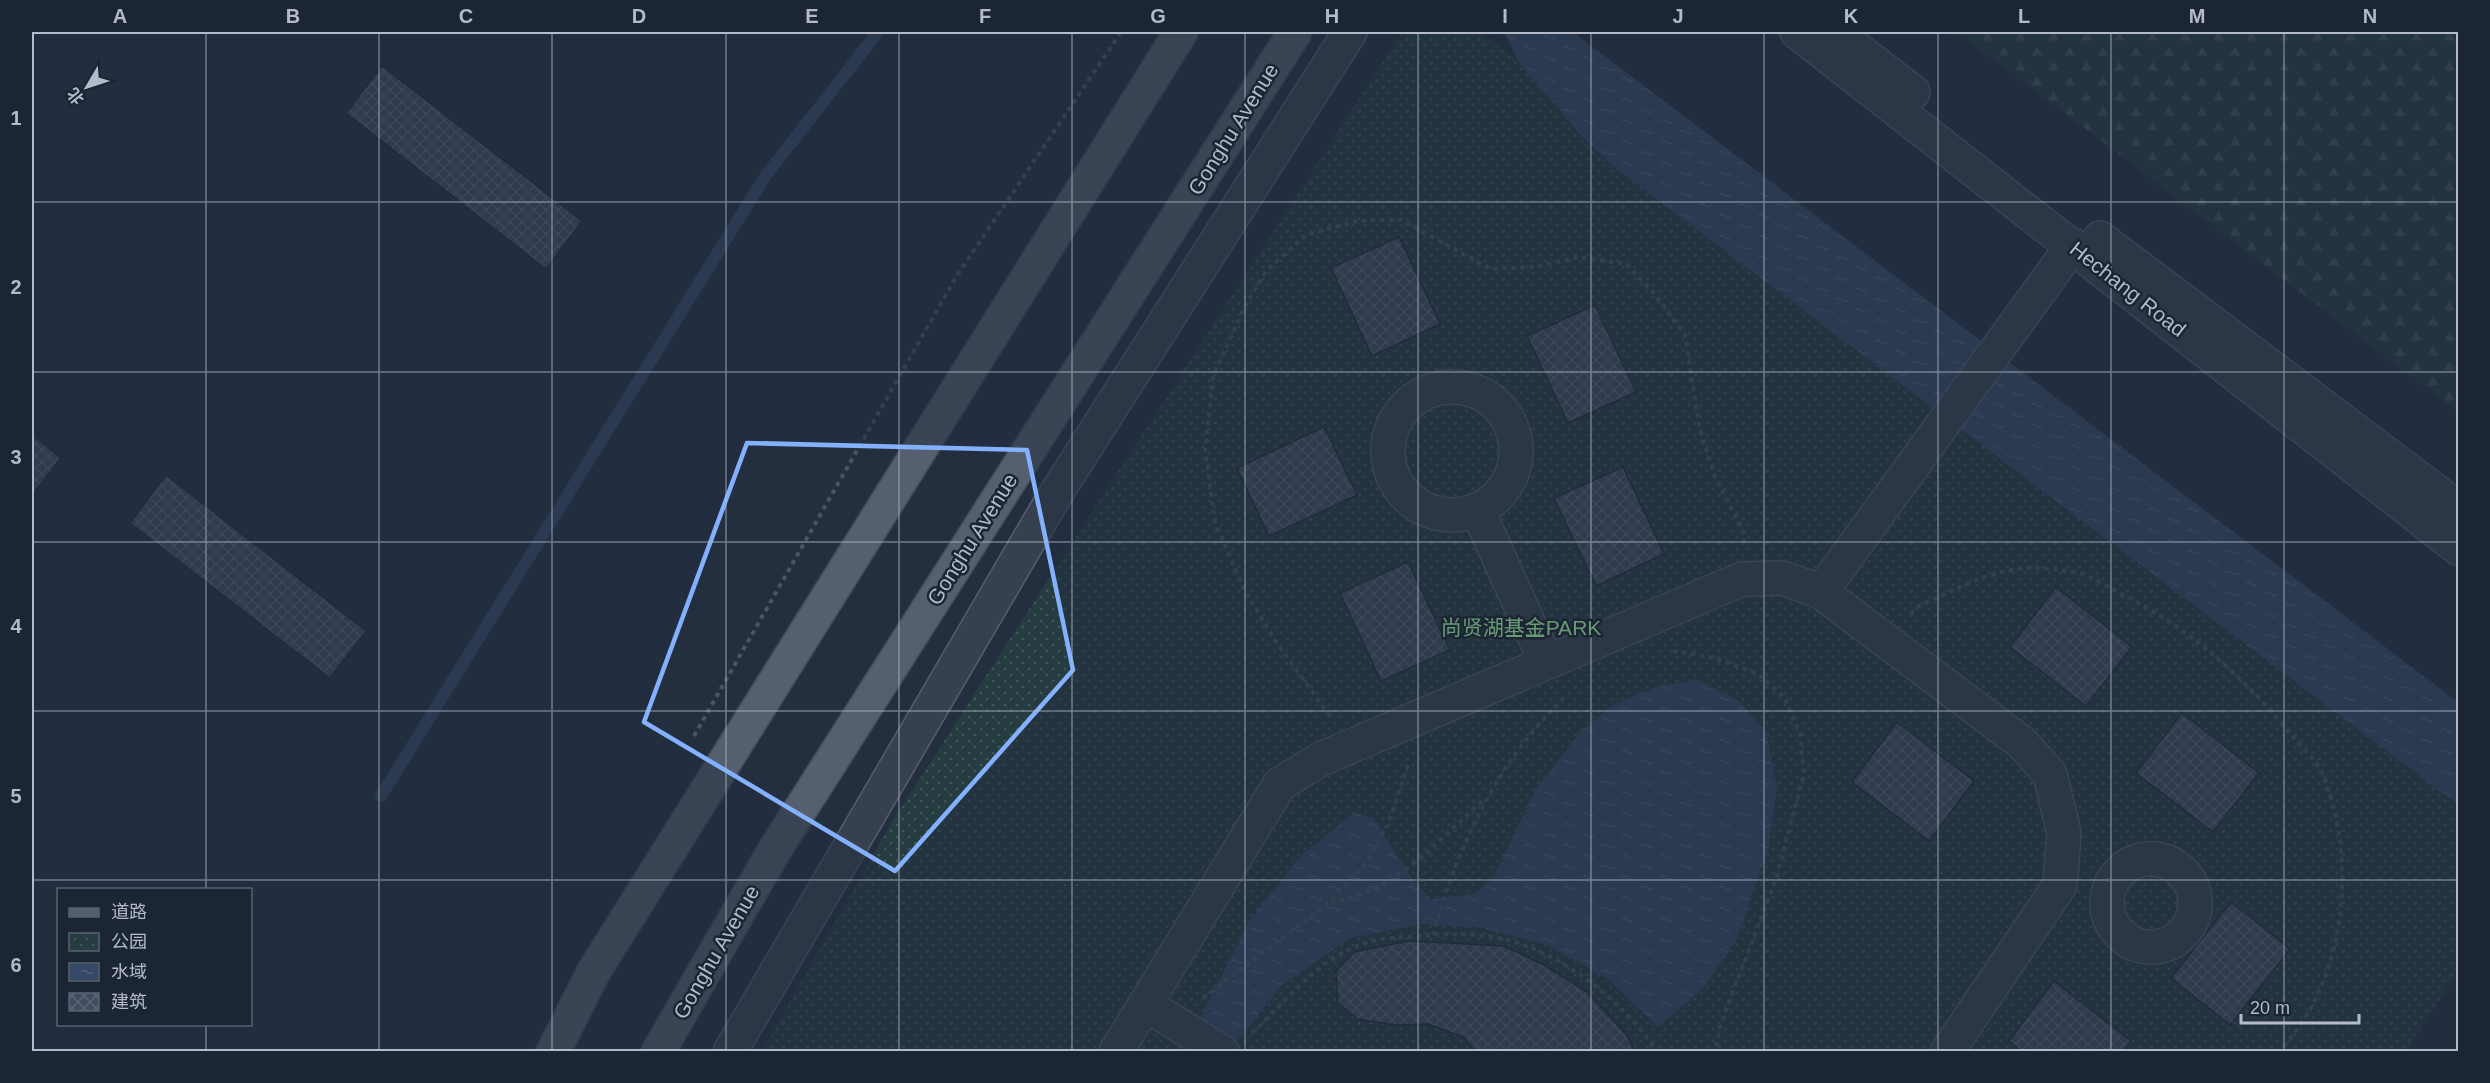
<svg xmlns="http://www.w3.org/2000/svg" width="2490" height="1083" viewBox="0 0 2490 1083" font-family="Arial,'Noto Sans SC',sans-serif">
	<defs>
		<pattern id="forest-firs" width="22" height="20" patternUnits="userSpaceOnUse" patternTransform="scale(1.5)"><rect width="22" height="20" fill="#253c40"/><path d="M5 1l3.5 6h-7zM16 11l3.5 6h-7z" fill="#42565a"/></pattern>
		<pattern id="park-dots" width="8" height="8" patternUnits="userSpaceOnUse" patternTransform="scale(1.5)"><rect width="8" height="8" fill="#253c40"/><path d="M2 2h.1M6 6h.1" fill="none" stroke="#42565a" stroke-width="1.8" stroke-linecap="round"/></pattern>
		<pattern id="water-ripples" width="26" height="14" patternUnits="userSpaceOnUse" patternTransform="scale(1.5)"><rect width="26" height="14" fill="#354967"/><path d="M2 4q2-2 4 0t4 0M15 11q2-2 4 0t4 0" fill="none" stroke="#50617b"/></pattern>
		<pattern id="building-cross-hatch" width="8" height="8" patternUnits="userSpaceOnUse" patternTransform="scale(1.5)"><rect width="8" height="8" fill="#414e61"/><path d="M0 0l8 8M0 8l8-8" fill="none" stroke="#5a6676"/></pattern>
	</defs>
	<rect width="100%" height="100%" fill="#232e3f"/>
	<path fill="url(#forest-firs)" d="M1955 32H2458V412L2004 67Z"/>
	<path fill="url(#park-dots)" d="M1402 32H1480L1518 61 1579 133 1614 167 2458 805V972L2406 1051 761 1052 893 820Z"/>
	<path fill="url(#water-ripples)" d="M1504 32H1573L2458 702V805L1614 167 1579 133 1518 61Z
		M1699 680 1738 700 1766 732 1777 787 1768 850 1736 941 1702 989 1658 1027 1608 979 1547 945 1483 928 1422 924 1350 938 1283 984 1230 1051 1183 1052 1251 918 1302 855 1355 812 1373 818 1413 880 1431 899 1473 894 1493 878 1536 789 1580 732 1612 706 1658 686Z"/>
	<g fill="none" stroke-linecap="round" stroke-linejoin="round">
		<path stroke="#354967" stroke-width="12" d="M381 796 766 175 878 32"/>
	</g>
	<path fill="url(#building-cross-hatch)" stroke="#1e2736" stroke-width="1.5" d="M382 66 582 221 546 269 346 113Z
		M1399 237 1440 324 1372 356 1331 268Z
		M1595 305 1636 392 1568 423 1527 336Z
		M1324 427 1357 495 1269 536 1237 468Z
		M32 435 61 458 32 495Z
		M1623 467 1664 554 1596 586 1554 498Z
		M166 475 366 631 330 678 130 523Z
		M1408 562 1450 650 1381 681 1340 593Z
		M2056 587 2132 647 2086 706 2010 647Z
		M2182 713 2259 773 2213 832 2136 773Z
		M1897 722 1974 781 1929 841 1852 782Z
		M2231 902 2290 949 2230 1025 2171 978Z
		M1409 941 1504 946 1546 966 1587 992 1626 1034 1635 1052H1476L1463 1037 1428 1024 1396 1025 1357 1019 1338 1003 1336 971 1354 952Z
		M2054 981 2131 1041 2123 1052H2023L2009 1041Z"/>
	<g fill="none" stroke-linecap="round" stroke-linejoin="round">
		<g stroke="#555e6d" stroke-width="36">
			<path id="minor" d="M1797 32 2458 548
				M1835 32 1913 92
				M2100 238 2458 508
				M1388 451a64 64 0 1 1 128 0a64 64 0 1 1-128 0Z
				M1478 511 1546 662
				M1821 592 2073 245
				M2107 903a44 44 0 1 1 88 0a44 44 0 1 1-88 0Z
				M1145 1004 1222 1052
				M730 1052 1057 492 1350 32
				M1116 1052 1280 784 1321 759 1742 579 1783 578 1821 592 2022 743 2050 774 2064 833 2060 885 1947 1052"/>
		</g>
		<g stroke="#404958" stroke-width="36">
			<path id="major" d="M553 1052 594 971 1181 32
				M658 1052 774 851 1295 32"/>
		</g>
		<path stroke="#43595d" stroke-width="4" stroke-dasharray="4.5 4.5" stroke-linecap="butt" d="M1911 614 1917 607C1949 592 1996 567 2032 568 2047 568 2067 570 2082 574 2093 577 2104 585 2114 590 2184 624 2244 676 2292 736 2301 747 2317 761 2323 775 2358 861 2346 984 2278 1052
			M1673 651 1715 658 1758 674 1784 697 1800 734 1804 774 1776 879 1721 1023 1715 1052
			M1330 716 1276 642 1244 589 1215 522 1205 450 1213 376 1245 306 1266 271 1306 235 1356 221 1401 220 1491 269 1534 267 1579 257 1626 264 1653 292 1685 335 1700 430 1715 477 1745 535 1744 542
			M694 736 956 277 1121 32
			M1331 901C1393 895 1441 838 1484 799
			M1433 935C1458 845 1497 762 1565 697
			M1203 998 1331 901 1366 863 1389 822 1409 762
			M1252 1033C1284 1003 1316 962 1357 946 1376 938 1400 937 1420 936 1449 933 1483 933 1511 941 1567 957 1625 1003 1657 1052"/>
		<use href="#minor" stroke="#37404f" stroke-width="33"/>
		<use href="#major" stroke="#555f6f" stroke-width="33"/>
	</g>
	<path d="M0 0H2490V1083H0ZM747 443 1027 450 1073 670 895 871 644 722Z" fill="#232e3f" fill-opacity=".55" fill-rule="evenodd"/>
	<path fill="none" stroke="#84b1fd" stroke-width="4.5" stroke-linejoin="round" d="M747 443 1027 450 1073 670 895 871 644 722Z"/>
	<path fill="none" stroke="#b3bbca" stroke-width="1.5" stroke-opacity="0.55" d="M206 32V890M379 32V1052M552 32V1052M726 32V1052M899 32V1052M1072 32V1052M1245 32V1052M1418 32V1052M1591 32V1052M1764 32V1052M1938 32V1052M2111 32V1052M2284 32V1052M32 202H2458M32 372H2458M32 542H2458M32 711H2458M32 880H2458M206 1024V1052"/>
	<g text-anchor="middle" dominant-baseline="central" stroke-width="5" stroke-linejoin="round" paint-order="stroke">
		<g font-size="21" fill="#b3bbca" stroke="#1c2534">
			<text transform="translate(1233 129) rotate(-58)">Gonghu Avenue</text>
			<text transform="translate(2128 289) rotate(38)">Hechang Road</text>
			<text transform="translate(972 539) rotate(-58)">Gonghu Avenue</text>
			<text transform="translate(716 952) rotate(-60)">Gonghu Avenue</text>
		</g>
		<g font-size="21" fill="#689c75" stroke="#1c2534">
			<text x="1521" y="627">尚贤湖基金PARK</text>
		</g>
	</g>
	<rect width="2490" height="1083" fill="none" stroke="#1c2534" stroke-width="66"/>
	<rect x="57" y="888" width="195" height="138" fill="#1c2534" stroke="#586170" stroke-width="1.5"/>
	<rect x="69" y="908" width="30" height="9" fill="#555f6f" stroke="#586170" stroke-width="1.5"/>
	<text x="111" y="918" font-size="18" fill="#b3bbca">道路</text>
	<rect x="69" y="933" width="30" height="18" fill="url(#park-dots)" stroke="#586170" stroke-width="1.5"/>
	<text x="111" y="948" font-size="18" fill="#b3bbca">公园</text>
	<rect x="69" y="963" width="30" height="18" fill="url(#water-ripples)" stroke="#586170" stroke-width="1.5"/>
	<text x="111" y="978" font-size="18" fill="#b3bbca">水域</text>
	<rect x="69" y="993" width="30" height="18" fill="url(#building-cross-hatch)" stroke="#586170" stroke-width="1.5"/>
	<text x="111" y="1008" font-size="18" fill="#b3bbca">建筑</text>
	<g transform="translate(87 87) rotate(231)" stroke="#1c2534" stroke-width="4.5" paint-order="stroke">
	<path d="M0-4.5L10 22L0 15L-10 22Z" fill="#b3bbca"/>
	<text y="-9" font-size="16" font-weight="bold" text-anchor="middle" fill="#b3bbca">北</text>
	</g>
	<path d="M2241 1014v9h118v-9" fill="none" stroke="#b3bbca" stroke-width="3"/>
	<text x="2250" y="1014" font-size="18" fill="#b3bbca" stroke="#1c2534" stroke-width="4.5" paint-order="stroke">20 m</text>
	<rect x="33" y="33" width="2424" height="1017" fill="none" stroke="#b3bbca" stroke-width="2"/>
	<g font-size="20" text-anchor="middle" font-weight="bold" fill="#b3bbca">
		<text x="120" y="23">A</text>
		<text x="293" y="23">B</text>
		<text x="466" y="23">C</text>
		<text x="639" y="23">D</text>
		<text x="812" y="23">E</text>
		<text x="985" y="23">F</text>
		<text x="1158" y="23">G</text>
		<text x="1332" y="23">H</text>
		<text x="1505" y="23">I</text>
		<text x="1678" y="23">J</text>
		<text x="1851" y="23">K</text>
		<text x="2024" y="23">L</text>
		<text x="2197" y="23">M</text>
		<text x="2370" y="23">N</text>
		<text x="16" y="125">1</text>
		<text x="16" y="294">2</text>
		<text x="16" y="464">3</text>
		<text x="16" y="633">4</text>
		<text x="16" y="803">5</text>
		<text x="16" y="972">6</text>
	</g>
</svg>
